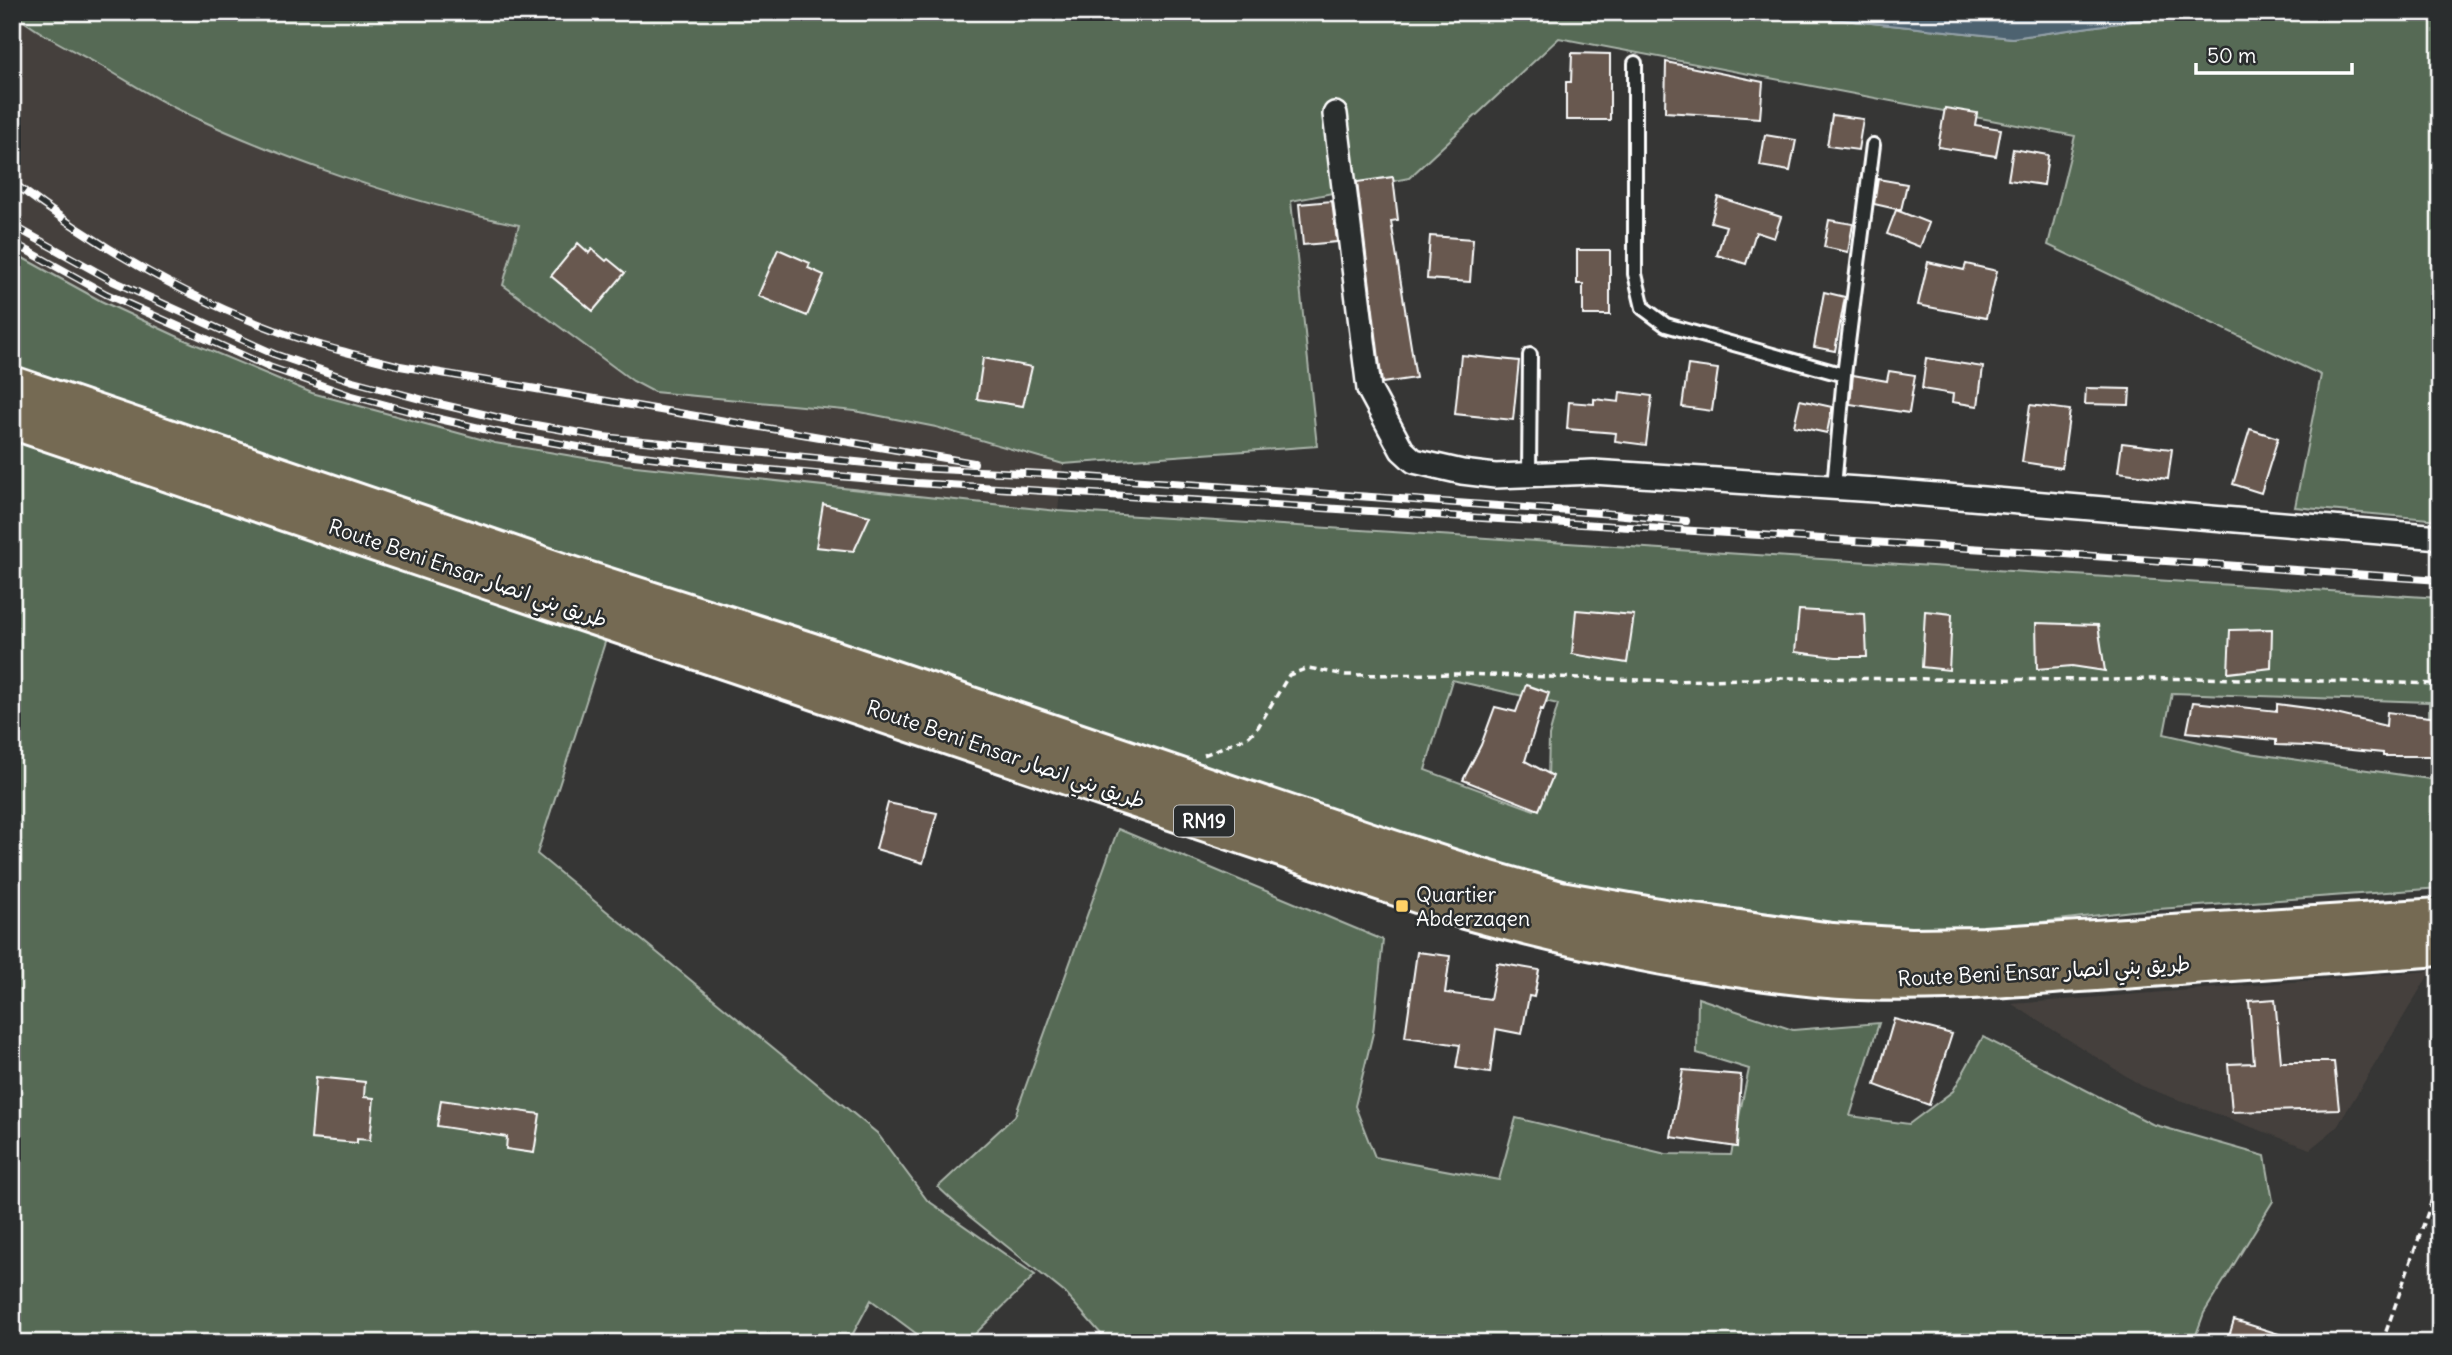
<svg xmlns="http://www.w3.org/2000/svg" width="2452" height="1355" viewBox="0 0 2452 1355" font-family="Delius,'Playpen Sans Arabic',sans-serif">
	<rect width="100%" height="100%" fill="#363635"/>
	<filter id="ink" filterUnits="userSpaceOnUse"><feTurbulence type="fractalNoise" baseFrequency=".0143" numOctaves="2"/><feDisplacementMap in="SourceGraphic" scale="14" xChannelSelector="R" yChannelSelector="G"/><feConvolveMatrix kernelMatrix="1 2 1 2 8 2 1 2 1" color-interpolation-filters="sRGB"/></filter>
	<g filter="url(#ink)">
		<path fill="#45403d" d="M12 13 176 108 282 154 468 214 520 225 654 392 855 411 936 427 1063 464 1058 511 626 465 495 443 312 393 185 340 101 301 12 252Z
			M2431 971 2337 1127 2310 1149 2142 1086 2012 1004Z"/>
		<path fill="#566a55" stroke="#aab4aa" stroke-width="2" fill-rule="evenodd" d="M12 12H1767L2012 38 2196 12H2440V520L2295 507 2321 375 2048 245 2075 136 1559 38 1409 178 1291 201 1317 446 1063 464 936 427 855 411 654 392 633 381 503 285 519 225C406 202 281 159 177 109 152 97 128 81 103 67 73 50 38 34 12 12Z
			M12 252 101 301 185 340 312 393 495 443 626 465 1058 511 2440 598V888L2132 911 1912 938 1575 891 12 381ZM1452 680 1558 704 1549 736 1548 780 1534 810 1425 770ZM2172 693 2429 702 2430 779 2243 752 2164 734Z
			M12 435 608 633 537 854 877 1133 927 1200 1035 1275 966 1343H929L871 1300 848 1343H12Z
			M1118 829 1383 940 1373 1033 1355 1106 1375 1157 1499 1180 1516 1118 1666 1154 1731 1155 1749 1069 1697 1053 1698 998 1793 1030 1879 1023 1850 1116 1909 1124 1953 1091 1983 1037 2152 1124 2265 1156 2273 1201 2204 1313 2193 1343H1109L1065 1293 969 1216 938 1187 1015 1116Z"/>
		<path fill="#4d6270" stroke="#94a1a9" stroke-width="2" d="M1767 12H2196L2012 38Z"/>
		<path fill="#68594f" stroke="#fff" stroke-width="2" d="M1572 53 1610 54V120H1566V82H1571Z
			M1666 62 1763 82 1760 118 1665 112Z
			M1945 108 1977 113 1975 125 2001 129 1996 156 1938 147Z
			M1832 115 1863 119 1858 150 1827 146Z
			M1765 135 1796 140 1790 171 1760 166Z
			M2013 149 2048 155 2044 185 2008 180Z
			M1393 177 1398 220 1391 221 1416 378 1382 383 1357 182Z
			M1878 179 1907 184 1901 210 1874 204Z
			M1718 197 1781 217 1774 238 1756 232 1746 264 1717 255 1726 226 1711 222Z
			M1332 201 1337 242 1303 245 1299 204Z
			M1896 210 1929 223 1920 247 1887 234Z
			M1829 220 1853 224 1848 252 1824 247Z
			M1430 236 1473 239 1470 282 1427 279Z
			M578 243 589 253 592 249 606 261 608 259 625 273 593 311 551 276Z
			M778 249 810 263 808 268 824 275 807 316 758 296Z
			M1577 250H1610V315H1583V284H1577Z
			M1928 262 1964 270 1966 264 1997 271 1986 318 1918 305Z
			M1824 292 1845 297 1835 351 1814 347Z
			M1461 355 1519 361 1513 420 1455 414Z
			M983 358 1032 367 1023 406 977 399Z
			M1926 358 1983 367 1978 406 1952 402 1953 394 1922 389Z
			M1688 365 1718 369 1712 411 1682 407Z
			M1889 371 1915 375 1909 413 1850 404 1853 375 1887 381Z
			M2086 388 2130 389 2129 405 2085 404Z
			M1620 392 1652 396 1646 445 1615 441 1616 433 1567 429 1569 402 1594 404V399L1619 402Z
			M1800 400 1832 407 1827 433 1794 426Z
			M2030 405 2070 410 2062 468 2022 462Z
			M2250 429 2278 438 2261 493 2233 484Z
			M2122 443 2172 449 2168 479 2118 472Z
			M823 504 870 516 854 551 816 547Z
			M1576 610 1634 615 1627 663 1572 654Z
			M1799 610 1865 614 1867 657H1836L1795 652Z
			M1925 611 1952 614 1949 670 1922 667Z
			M2036 623 2098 625 2105 671 2072 666 2037 669Z
			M2272 629 2271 668 2228 673 2230 630Z
			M1526 685 1549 693 1543 710 1541 709 1525 761 1553 776 1539 810 1463 780 1481 745 1495 707 1516 712Z
			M2193 702 2277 711V704L2315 709 2386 726 2387 712 2438 718 2439 756H2383V753L2308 746 2276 745V740L2187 732Z
			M888 803 937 813 923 863 876 849Z
			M1417 952 1450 956 1445 993 1490 999 1497 963 1539 970 1534 997 1529 996 1522 1034 1496 1029 1490 1073 1456 1068 1460 1045 1405 1037Z
			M2275 999 2281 1062H2334L2339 1109 2232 1112 2228 1064 2254 1063 2249 1001Z
			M1894 1019 1952 1034 1929 1105 1875 1085Z
			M1683 1070 1741 1075 1737 1147 1671 1137Z
			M316 1077 365 1082 364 1097 374 1098 370 1140 357 1139V1143L311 1139Z
			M441 1100 540 1114 534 1153 506 1149 507 1137 437 1126Z
			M2234 1320 2295 1339V1343H2227Z"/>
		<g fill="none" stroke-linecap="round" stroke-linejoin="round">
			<g stroke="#fff" stroke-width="18">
				<path id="lane" d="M1635 63V274L1643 308 1666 325 1844 375
					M1529 475 1530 355
					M1834 487 1844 375 1873 145"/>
			</g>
			<g stroke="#fff" stroke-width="28">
				<path id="street" d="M1335 114 1369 389 1402 450 1414 461 1462 472 1495 476 1593 472 1875 490 2440 537"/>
			</g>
			<g stroke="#fff" stroke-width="44">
				<path id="highway" d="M12 386 574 577 809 652 1389 849 1479 878 1560 901 1675 921 1832 943 1910 948 1984 947 2440 918
					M12 419 1465 909C1580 941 1698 965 1817 977 1914 986 2011 977 2108 970 2218 962 2329 954 2440 946"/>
			</g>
			<path stroke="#fff" stroke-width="3.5" stroke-dasharray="7 5" stroke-linecap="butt" d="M1204 755 1249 736 1258 727 1289 675 1308 668 1346 675 1462 674 1672 681 1780 678 2109 680 2198 678 2440 684
				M2382 1343 2428 1212 2440 1174"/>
			<use href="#lane" stroke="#2a2d2e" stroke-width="12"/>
			<use href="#street" stroke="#2a2d2e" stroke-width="23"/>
			<use href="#highway" stroke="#746b52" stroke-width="38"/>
			<g stroke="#fff" stroke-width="8">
				<path id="rail" d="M12 182C91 242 179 294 272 329 313 345 358 355 400 366L974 463
					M12 225 113 281 274 354 353 381 435 403 513 421 603 437 917 468 1043 474 1614 514 1686 521
					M12 242 106 294 269 367 349 395 431 417 510 435 601 451 716 465 916 483 2050 553 2440 580"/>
			</g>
			<use href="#rail" stroke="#2a2d2e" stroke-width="5" stroke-dasharray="16" stroke-linecap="butt"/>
		</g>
	</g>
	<rect fill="#ffd166" stroke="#2a2d2e" stroke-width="2.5" x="1395" y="899" width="14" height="14" rx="3.5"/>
	<g text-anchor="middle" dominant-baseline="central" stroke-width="5" stroke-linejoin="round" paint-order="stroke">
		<rect fill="#2a2d2e" stroke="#bfc0c0" stroke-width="2" x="1174" y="805.5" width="60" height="31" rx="5"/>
		<g font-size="19" font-weight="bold" fill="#fff">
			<text x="1204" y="821">RN19</text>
		</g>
		<g font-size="21" fill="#fff" stroke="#2a2d2e">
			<text transform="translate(468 573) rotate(19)">Route Beni Ensar طريق بني انصار</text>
			<text transform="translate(1006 754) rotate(19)">Route Beni Ensar طريق بني انصار</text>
			<text transform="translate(2044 971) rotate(-3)">Route Beni Ensar طريق بني انصار</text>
		</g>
		<g font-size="21" fill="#fff" stroke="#2a2d2e" text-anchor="start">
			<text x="1416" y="894">Quartier<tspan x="1416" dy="24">Abderzaqen</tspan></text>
		</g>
	</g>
	<rect width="2452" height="1355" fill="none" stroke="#2a2d2e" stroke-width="42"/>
	<rect x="21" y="21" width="2410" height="1313" fill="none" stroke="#fff" stroke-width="2.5" filter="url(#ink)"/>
	<path d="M2196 63v10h156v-10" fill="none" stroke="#ffffff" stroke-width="3.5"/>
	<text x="2207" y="63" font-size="21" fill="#ffffff" stroke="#2a2d2e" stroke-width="5" paint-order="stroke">50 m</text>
</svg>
